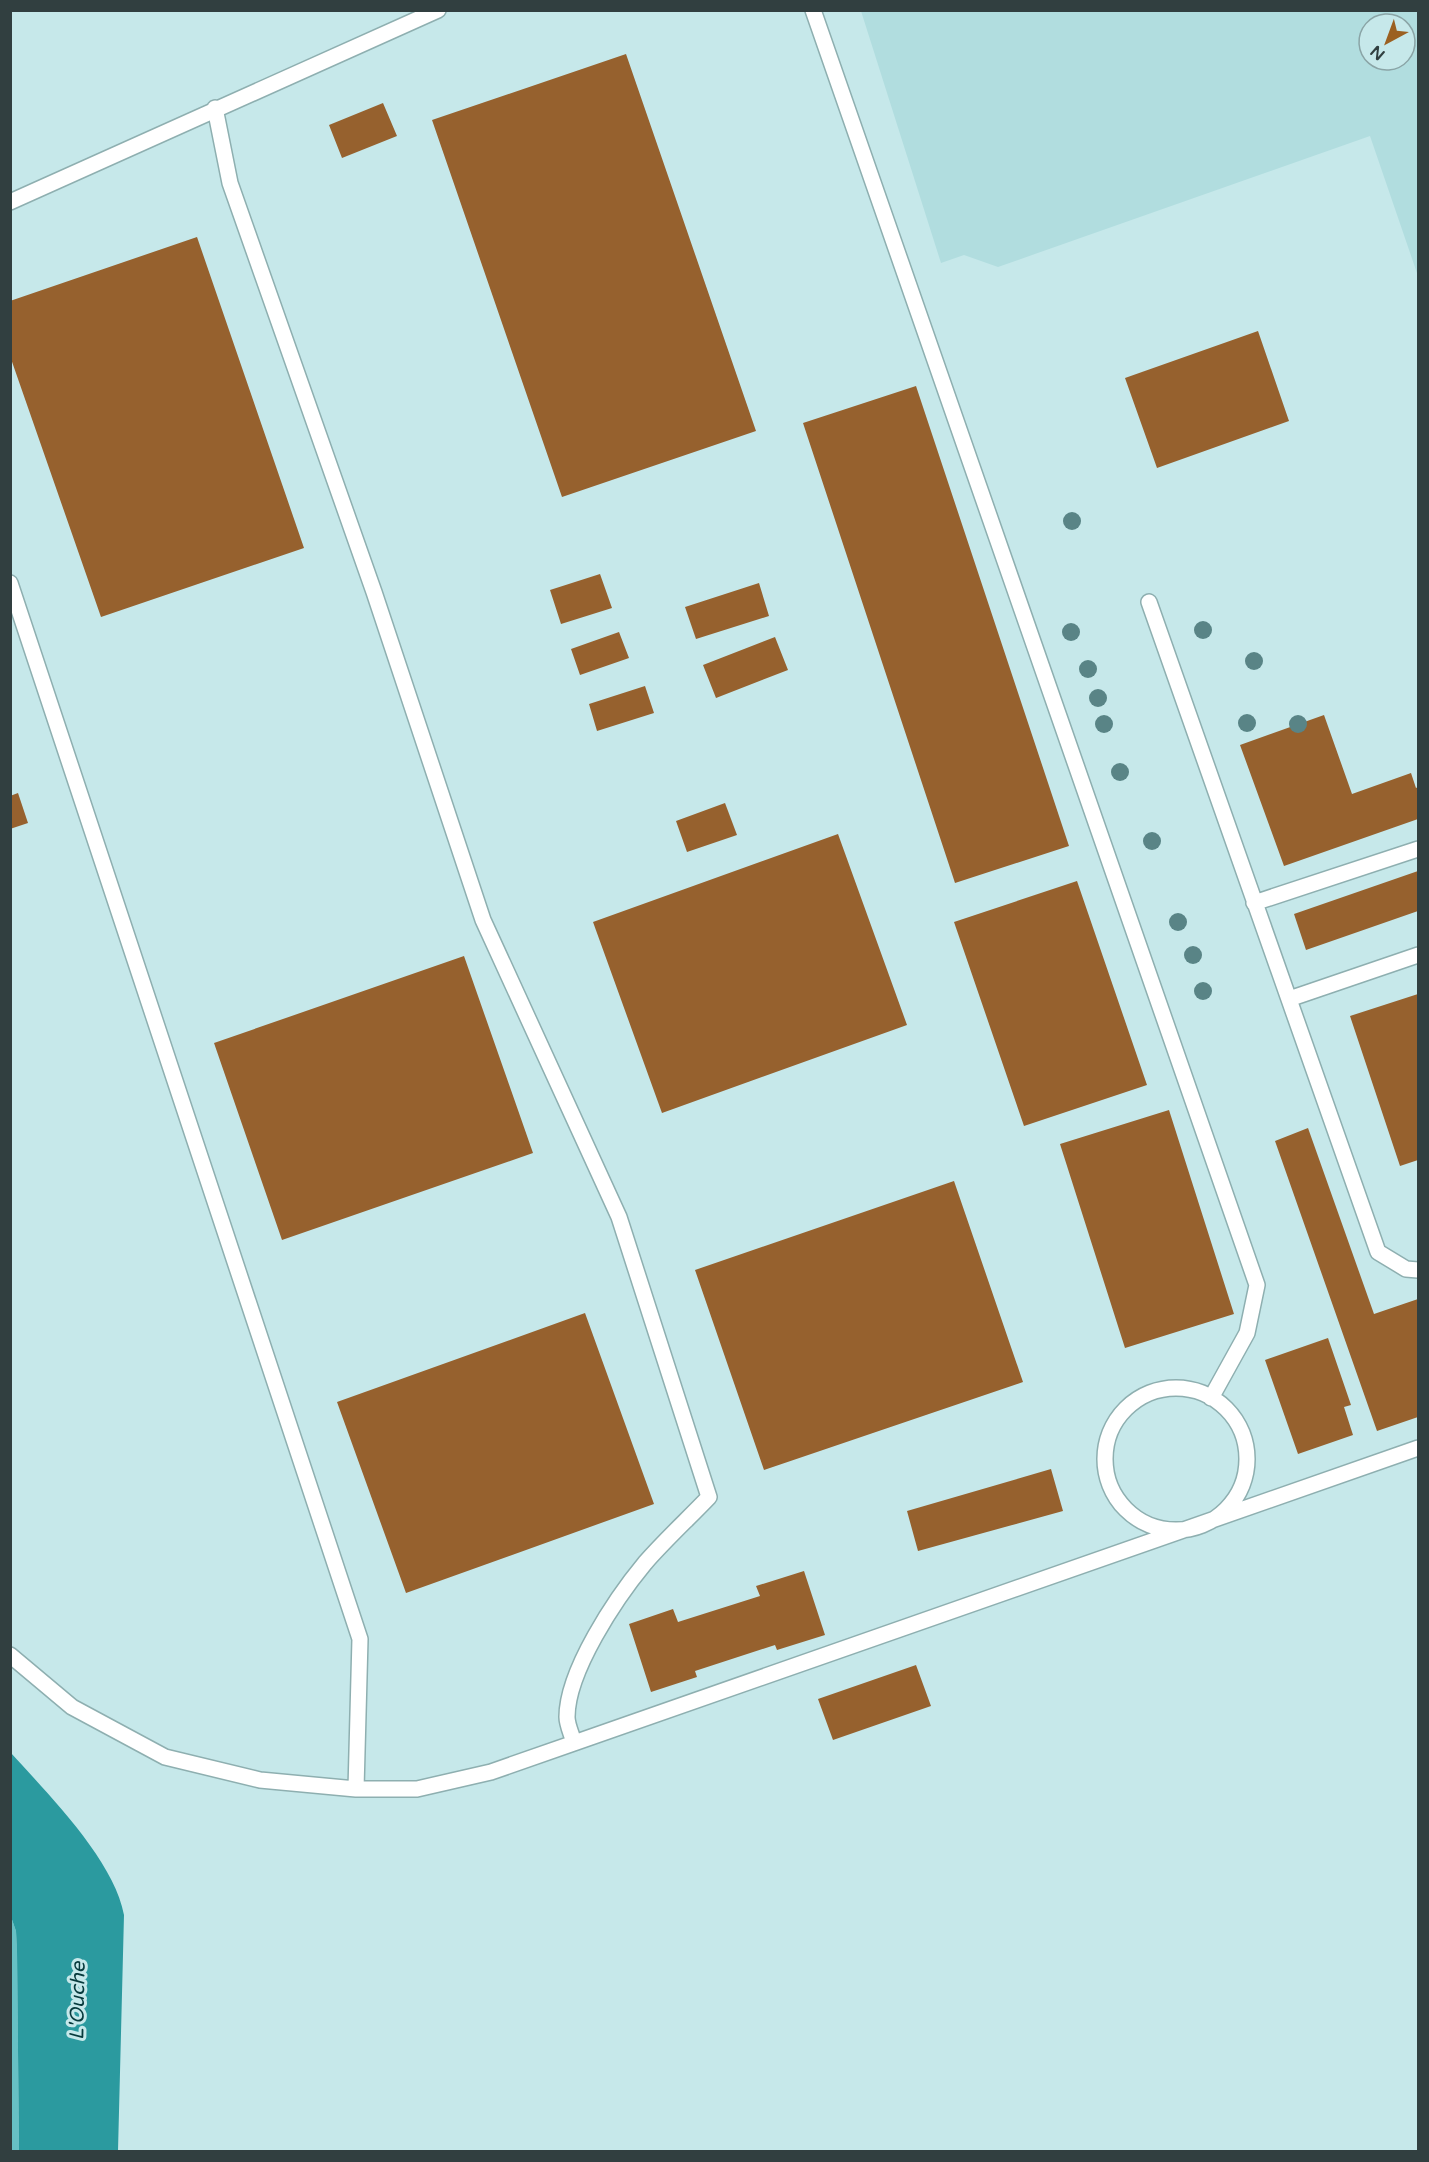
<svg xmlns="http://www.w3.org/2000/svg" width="1429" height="2162" viewBox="0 0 1429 2162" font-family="'Varela Round',sans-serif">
	<rect width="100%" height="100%" fill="#c6e8ea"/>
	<path fill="#b1dddf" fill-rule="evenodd" d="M861 11H1418V276L1370 136 998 267 964 255 941 263ZM1369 24H1405V60H1369Z"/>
	<path fill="#67c0c4" d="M10 1914 16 1931 17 1951 19 2152 10 2151Z"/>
	<path fill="#2b9a9f" d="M11 1753C48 1794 114 1860 124 1915L118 2151H19L17 1951 16 1931 10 1914Z"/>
	<path fill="#96612e" d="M626 54 756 431 562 497 432 120Z
		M383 103 397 136 342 158 329 125Z
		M197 237 304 548 101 617 10 356V301Z
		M1258 331 1289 421 1157 468 1125 378Z
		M916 386 1069 846 955 883 803 423Z
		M600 574 612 608 561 624 550 590Z
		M759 583 769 616 696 639 685 607Z
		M619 632 629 658 580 675 571 649Z
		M775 637 788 670 716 698 703 665Z
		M645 686 654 713 597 731 589 704Z
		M1324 715 1352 794 1411 773 1416 788 1418 787V819L1284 866 1240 745Z
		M18 793 28 823 10 829V796Z
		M725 803 737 835 687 852 676 821Z
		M838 834 907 1025 662 1113 593 922Z
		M1418 871V911L1306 950 1294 914Z
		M1077 881 1147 1085 1024 1126 954 922Z
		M464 956 533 1153 282 1240 214 1043Z
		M1418 994V1160L1400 1166 1350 1016Z
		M1169 1110 1234 1314 1125 1348 1060 1144Z
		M1308 1128 1374 1314 1418 1299V1417L1377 1431 1275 1141Z
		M954 1181 1023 1382 764 1470 695 1270Z
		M585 1313 654 1504 406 1593 337 1402Z
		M1328 1338 1351 1405 1344 1407 1353 1435 1298 1454 1265 1360Z
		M1051 1469 1063 1511 918 1551 907 1511Z
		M804 1571 825 1635 777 1650 775 1645 695 1671 697 1677 651 1692 629 1624 673 1609 678 1622 760 1596 756 1586Z
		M916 1665 931 1706 833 1740 818 1699Z"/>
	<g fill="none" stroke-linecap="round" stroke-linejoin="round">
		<g stroke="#8eafb0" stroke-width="18">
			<path id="lane" d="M813 10 1257 1285 1247 1333 1211 1398
				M215 108 230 183 374 592 483 920 619 1217 709 1497C688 1519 665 1540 645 1563 616 1598 567 1671 567 1717 567 1725 572 1735 574 1743
				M10 202 438 10
				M10 583 360 1639 356 1789
				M1149 602 1378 1252 1406 1269 1418 1270
				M1254 903 1418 849
				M1289 999 1418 955
				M1105 1459a71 71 0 1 1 142 0a71 71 0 1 1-142 0Z
				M10 1655 72 1707 165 1757 260 1780 356 1789H417L491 1772 574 1743 1418 1448"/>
		</g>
		<use href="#lane" stroke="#fff" stroke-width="15"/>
	</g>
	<g fill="#598486">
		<circle cx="1072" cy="521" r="9"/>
		<circle cx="1203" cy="630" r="9"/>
		<circle cx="1071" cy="632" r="9"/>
		<circle cx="1254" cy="661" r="9"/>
		<circle cx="1088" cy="669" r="9"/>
		<circle cx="1098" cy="698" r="9"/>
		<circle cx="1247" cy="723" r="9"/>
		<circle cx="1104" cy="724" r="9"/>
		<circle cx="1298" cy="724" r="9"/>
		<circle cx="1120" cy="772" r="9"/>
		<circle cx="1152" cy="841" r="9"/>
		<circle cx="1178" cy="922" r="9"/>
		<circle cx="1193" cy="955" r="9"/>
		<circle cx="1203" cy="991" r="9"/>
	</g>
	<g text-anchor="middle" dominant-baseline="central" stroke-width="6" stroke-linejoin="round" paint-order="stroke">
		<g font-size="20" font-style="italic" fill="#073a3c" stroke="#c6e8ea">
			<text transform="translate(78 2001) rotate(-89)">L'Ouche</text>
		</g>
	</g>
	<rect width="1429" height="2162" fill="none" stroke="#313f40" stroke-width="24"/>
	<g transform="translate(1387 42) rotate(221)"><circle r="28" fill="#c6e8ea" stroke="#8aa4a6" stroke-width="1.5"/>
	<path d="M0-4.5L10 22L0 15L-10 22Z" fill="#9b6021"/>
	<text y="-9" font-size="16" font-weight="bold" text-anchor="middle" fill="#313f40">N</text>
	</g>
</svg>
